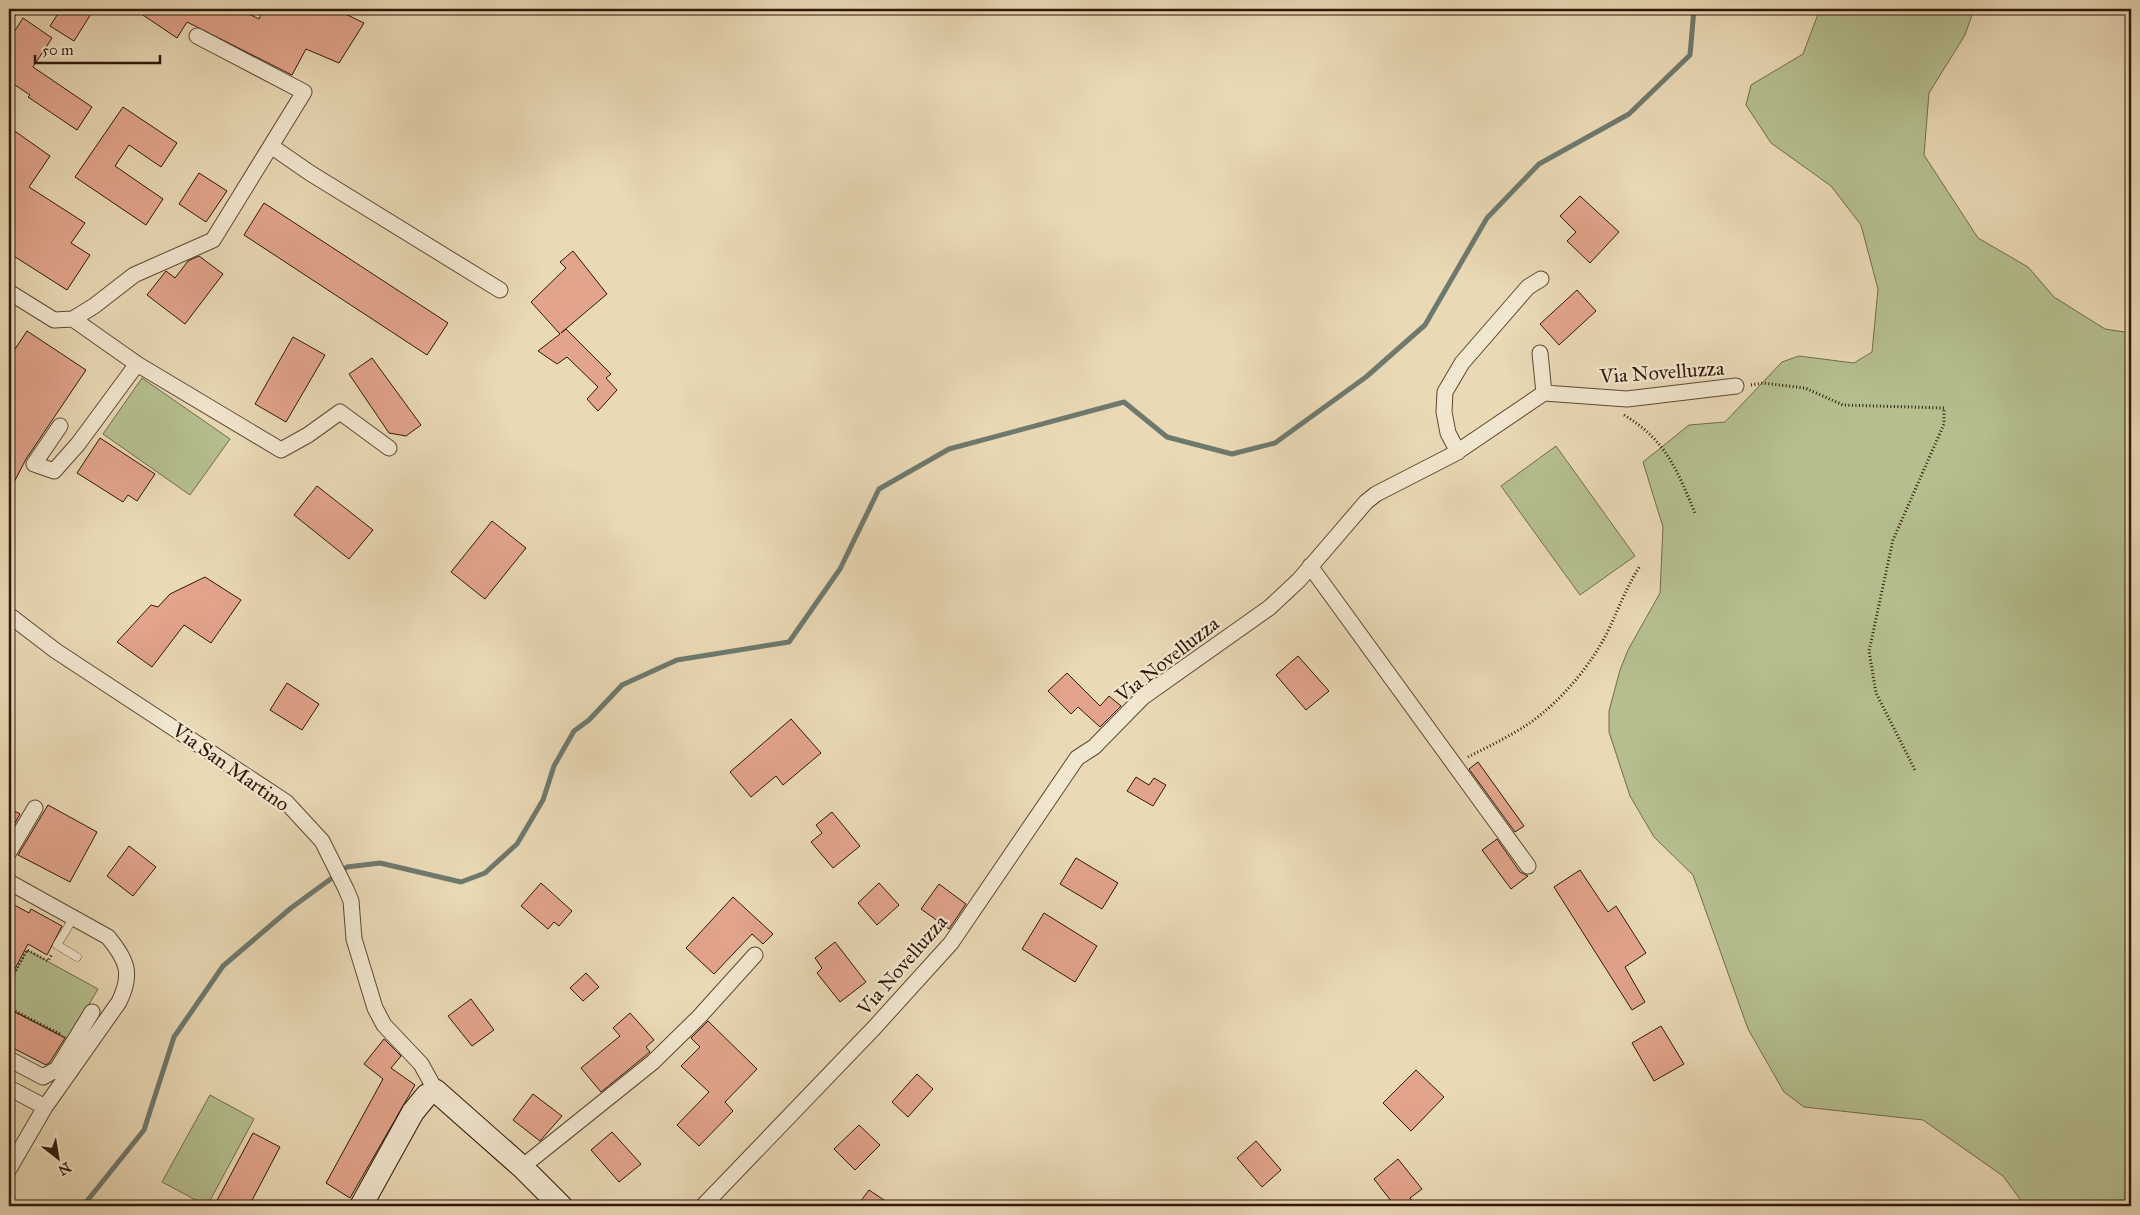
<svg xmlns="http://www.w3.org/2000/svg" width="2140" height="1215" viewBox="0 0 2140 1215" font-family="'IM FELL Great Primer',serif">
	<rect width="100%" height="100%" fill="#e9d9b5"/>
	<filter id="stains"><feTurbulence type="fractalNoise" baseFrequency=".004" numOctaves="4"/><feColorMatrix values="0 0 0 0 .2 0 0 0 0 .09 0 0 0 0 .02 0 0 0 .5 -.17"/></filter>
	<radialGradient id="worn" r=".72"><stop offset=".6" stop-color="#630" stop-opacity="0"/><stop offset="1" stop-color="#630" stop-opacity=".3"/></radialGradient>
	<path fill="#b5bf8e" stroke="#726b4b" d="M1820 9H1974L1965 35 1929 93 1924 155 1978 238 2028 267 2054 297 2105 329 2131 333V1206H2025L2003 1176 1923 1120 1804 1107 1784 1092 1748 1029 1693 875 1654 837 1630 796 1609 732V711L1620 670 1628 650 1660 593 1663 527 1643 462 1689 425 1725 422 1782 362 1799 356 1854 363 1872 352 1878 289 1861 225 1831 186 1771 143 1746 105 1751 85 1803 54Z
		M142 378 230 439 190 495 103 434Z
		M1556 446 1635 556 1580 595 1501 486Z
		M27 950 98 989 69 1039 9 1008V983Z
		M210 1095 254 1119 207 1206 162 1182Z"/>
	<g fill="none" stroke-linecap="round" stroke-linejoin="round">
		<path stroke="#6e796d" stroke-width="5" d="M83 1206 144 1130 174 1037 223 966 291 908 347 867 380 863 461 882 485 873 517 844 543 800 554 766 574 731 589 720 622 685 677 660 789 642 840 569 879 489 949 449 1124 402 1167 437 1232 454 1275 443 1366 377 1425 325 1487 218 1539 164 1629 114 1690 55 1694 9"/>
	</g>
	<path fill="#e2a48b" stroke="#301708" d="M61 9H94L74 41 50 26Z
		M134 9H239L259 19 263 9H335L364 23 339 63 306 49 292 75 187 22 177 38Z
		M23 18 52 38 33 67 92 107 77 130 28 97 30 95 9 81V40Z
		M123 107 177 143 161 167 129 145 115 166 163 199 146 225 75 177Z
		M9 127 50 156 29 187 85 223 71 243 90 255 67 290 9 253Z
		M199 173 227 191 206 222 179 204Z
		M1580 196 1619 232 1590 263 1567 241 1576 232 1560 216Z
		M264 203 448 323 427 355 244 235Z
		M573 251 607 294 561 333 566 329 611 374 606 378 617 390 598 411 587 399 598 387 567 357 557 364 538 351 560 334 531 302 566 268 560 262Z
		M199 256 223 274 185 324 147 295 166 271 175 278 188 261Z
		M1577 290 1596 311 1559 345 1540 324Z
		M27 331 86 370 26 459 9 492V358Z
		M293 337 325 355 286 422 255 404Z
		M372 358 421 425 406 436 389 433 349 374Z
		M100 438 155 474 137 501 128 495 123 502 77 473Z
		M317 486 373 530 349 559 294 515Z
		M492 521 526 548 485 599 451 572Z
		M205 577 241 600 211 643 184 625 152 667 117 642 151 605 158 607 170 594Z
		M1298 656 1329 691 1306 710 1276 675Z
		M1067 673 1100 706 1109 696 1121 706 1100 727 1078 707 1071 714 1048 691Z
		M287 683 319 704 302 730 270 710Z
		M791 719 821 753 783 785 776 776 751 797 730 772Z
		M1478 762 1524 826 1515 832 1469 769Z
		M1136 777 1149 785 1154 778 1166 785 1153 806 1127 791Z
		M48 805 97 832 70 882 18 855Z
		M9 808 20 814 9 834Z
		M832 812 860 846 833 868 811 842 822 833 816 825Z
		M1497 839 1520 872 1528 876 1511 889 1482 850Z
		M129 846 156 867 133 896 107 876Z
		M1076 858 1118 883 1102 909 1060 884Z
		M1580 870 1608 912 1616 906 1646 953 1625 967 1645 1002 1632 1010 1554 887Z
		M541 883 572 911 559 926 554 922 548 929 521 906Z
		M879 883 899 905 877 925 858 903Z
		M939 884 966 904 949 929 921 909Z
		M733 897 773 934 763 944 752 934 714 974 686 948Z
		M9 902 29 913 31 909 62 926 47 955 28 944 9 980Z
		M1044 913 1097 946 1075 982 1022 949Z
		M835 942 866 982 840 1002 817 973 822 968 815 958Z
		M586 973 599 987 583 1001 570 988Z
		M471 999 494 1030 472 1046 448 1016Z
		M9 1009 65 1038 50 1062 46 1065 9 1046Z
		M630 1013 654 1040 646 1047 650 1052 601 1092 581 1068 620 1036 613 1028Z
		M708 1021 757 1069 725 1102 733 1111 699 1146 677 1125 709 1092 681 1066 700 1047 691 1038Z
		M1661 1026 1684 1064 1654 1081 1632 1043Z
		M384 1039 401 1056 391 1068 415 1085 350 1198 326 1183 383 1079 364 1064Z
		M1416 1070 1444 1097 1411 1131 1383 1103Z
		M917 1074 933 1089 908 1117 892 1102Z
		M533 1094 562 1116 540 1141 513 1120Z
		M859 1125 880 1145 855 1170 834 1149Z
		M612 1132 641 1164 619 1182 591 1150Z
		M253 1133 280 1147 249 1206H214Z
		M1256 1141 1281 1170 1262 1187 1237 1158Z
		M1398 1159 1422 1189 1410 1198 1416 1206H1395L1374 1179Z
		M869 1190 893 1206H857Z"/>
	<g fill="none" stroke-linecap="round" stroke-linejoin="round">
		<g stroke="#5e4833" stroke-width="9">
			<path id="lane" d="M74 917 57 945 77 957"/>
		</g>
		<g stroke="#5e4833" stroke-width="17">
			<path id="street" d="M9 10 10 9
				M271 146 310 173 500 290
				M9 292 54 320 73 319 94 306 134 275 213 240 304 92 197 36
				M73 319 137 364 281 450 308 435 340 412 389 448
				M1540 353 1544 393
				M60 426 34 464 54 471 78 444 137 364
				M1458 452 1448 433 1444 412 1445 392 1462 363 1528 287 1541 279
				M1310 566 1528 866
				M9 615 56 651 286 802 322 841 346 889 351 901 354 939 375 1008 384 1025 421 1064 436 1091
				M9 852 35 808
				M9 882 108 937C127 960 133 974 119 1002L45 1107 9 1169
				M9 1059 43 1077 57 1069 92 1012
				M9 1088 45 1107
				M522 1167 653 1062 699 1017 755 955
				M703 1206 874 1028 951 943 1077 758 1094 747 1143 697 1269 608 1299 580 1366 502 1376 494 1454 454 1544 393 1627 399 1736 386"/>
		</g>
		<g stroke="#301708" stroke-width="24">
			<path id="secondary" d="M361 1206 413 1112 427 1095 436 1091 522 1167 561 1206"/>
		</g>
		<path stroke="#301708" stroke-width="3" stroke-dasharray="1 2.5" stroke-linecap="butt" d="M1751 385 1763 383 1805 388 1843 405 1944 408V424L1893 540 1869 651 1876 693 1915 770
			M1624 415C1666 440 1677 470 1695 513
			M1468 757C1493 744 1522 731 1544 712 1568 692 1592 662 1606 635 1618 611 1625 589 1640 566
			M9 983 27 950 48 961 52 954
			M9 1008 62 1035"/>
		<use href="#lane" stroke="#f1e6cf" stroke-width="8"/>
		<use href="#street" stroke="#f1e6cf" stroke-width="15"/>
		<use href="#secondary" stroke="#f1e6cf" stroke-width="22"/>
	</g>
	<g text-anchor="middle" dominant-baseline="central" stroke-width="4.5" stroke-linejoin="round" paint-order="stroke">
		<g font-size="20" fill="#301708" stroke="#f1e6cf">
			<text transform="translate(1662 372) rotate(-4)">Via Novelluzza</text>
			<text transform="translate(1167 659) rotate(-38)">Via Novelluzza</text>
			<text transform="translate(231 767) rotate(35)">Via San Martino</text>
			<text transform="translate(902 965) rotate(-49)">Via Novelluzza</text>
		</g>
	</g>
	<rect width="2140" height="1215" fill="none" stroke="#e9d9b5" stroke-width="30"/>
	<rect x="10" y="10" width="2120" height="1195" fill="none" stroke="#301708" stroke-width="2.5"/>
	<rect x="15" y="15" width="2110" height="1185" fill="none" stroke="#301708"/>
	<g transform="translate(58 1158) rotate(149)" stroke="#f1e6cf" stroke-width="4" paint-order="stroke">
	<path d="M0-4L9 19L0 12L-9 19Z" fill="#301708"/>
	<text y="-8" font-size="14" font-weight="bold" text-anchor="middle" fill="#301708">N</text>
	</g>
	<path d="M35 55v8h125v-8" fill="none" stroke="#301708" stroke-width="2.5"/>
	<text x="42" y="55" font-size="15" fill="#301708" stroke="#f1e6cf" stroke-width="4" paint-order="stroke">50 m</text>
	<rect width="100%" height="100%" filter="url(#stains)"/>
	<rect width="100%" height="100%" fill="url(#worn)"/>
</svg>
